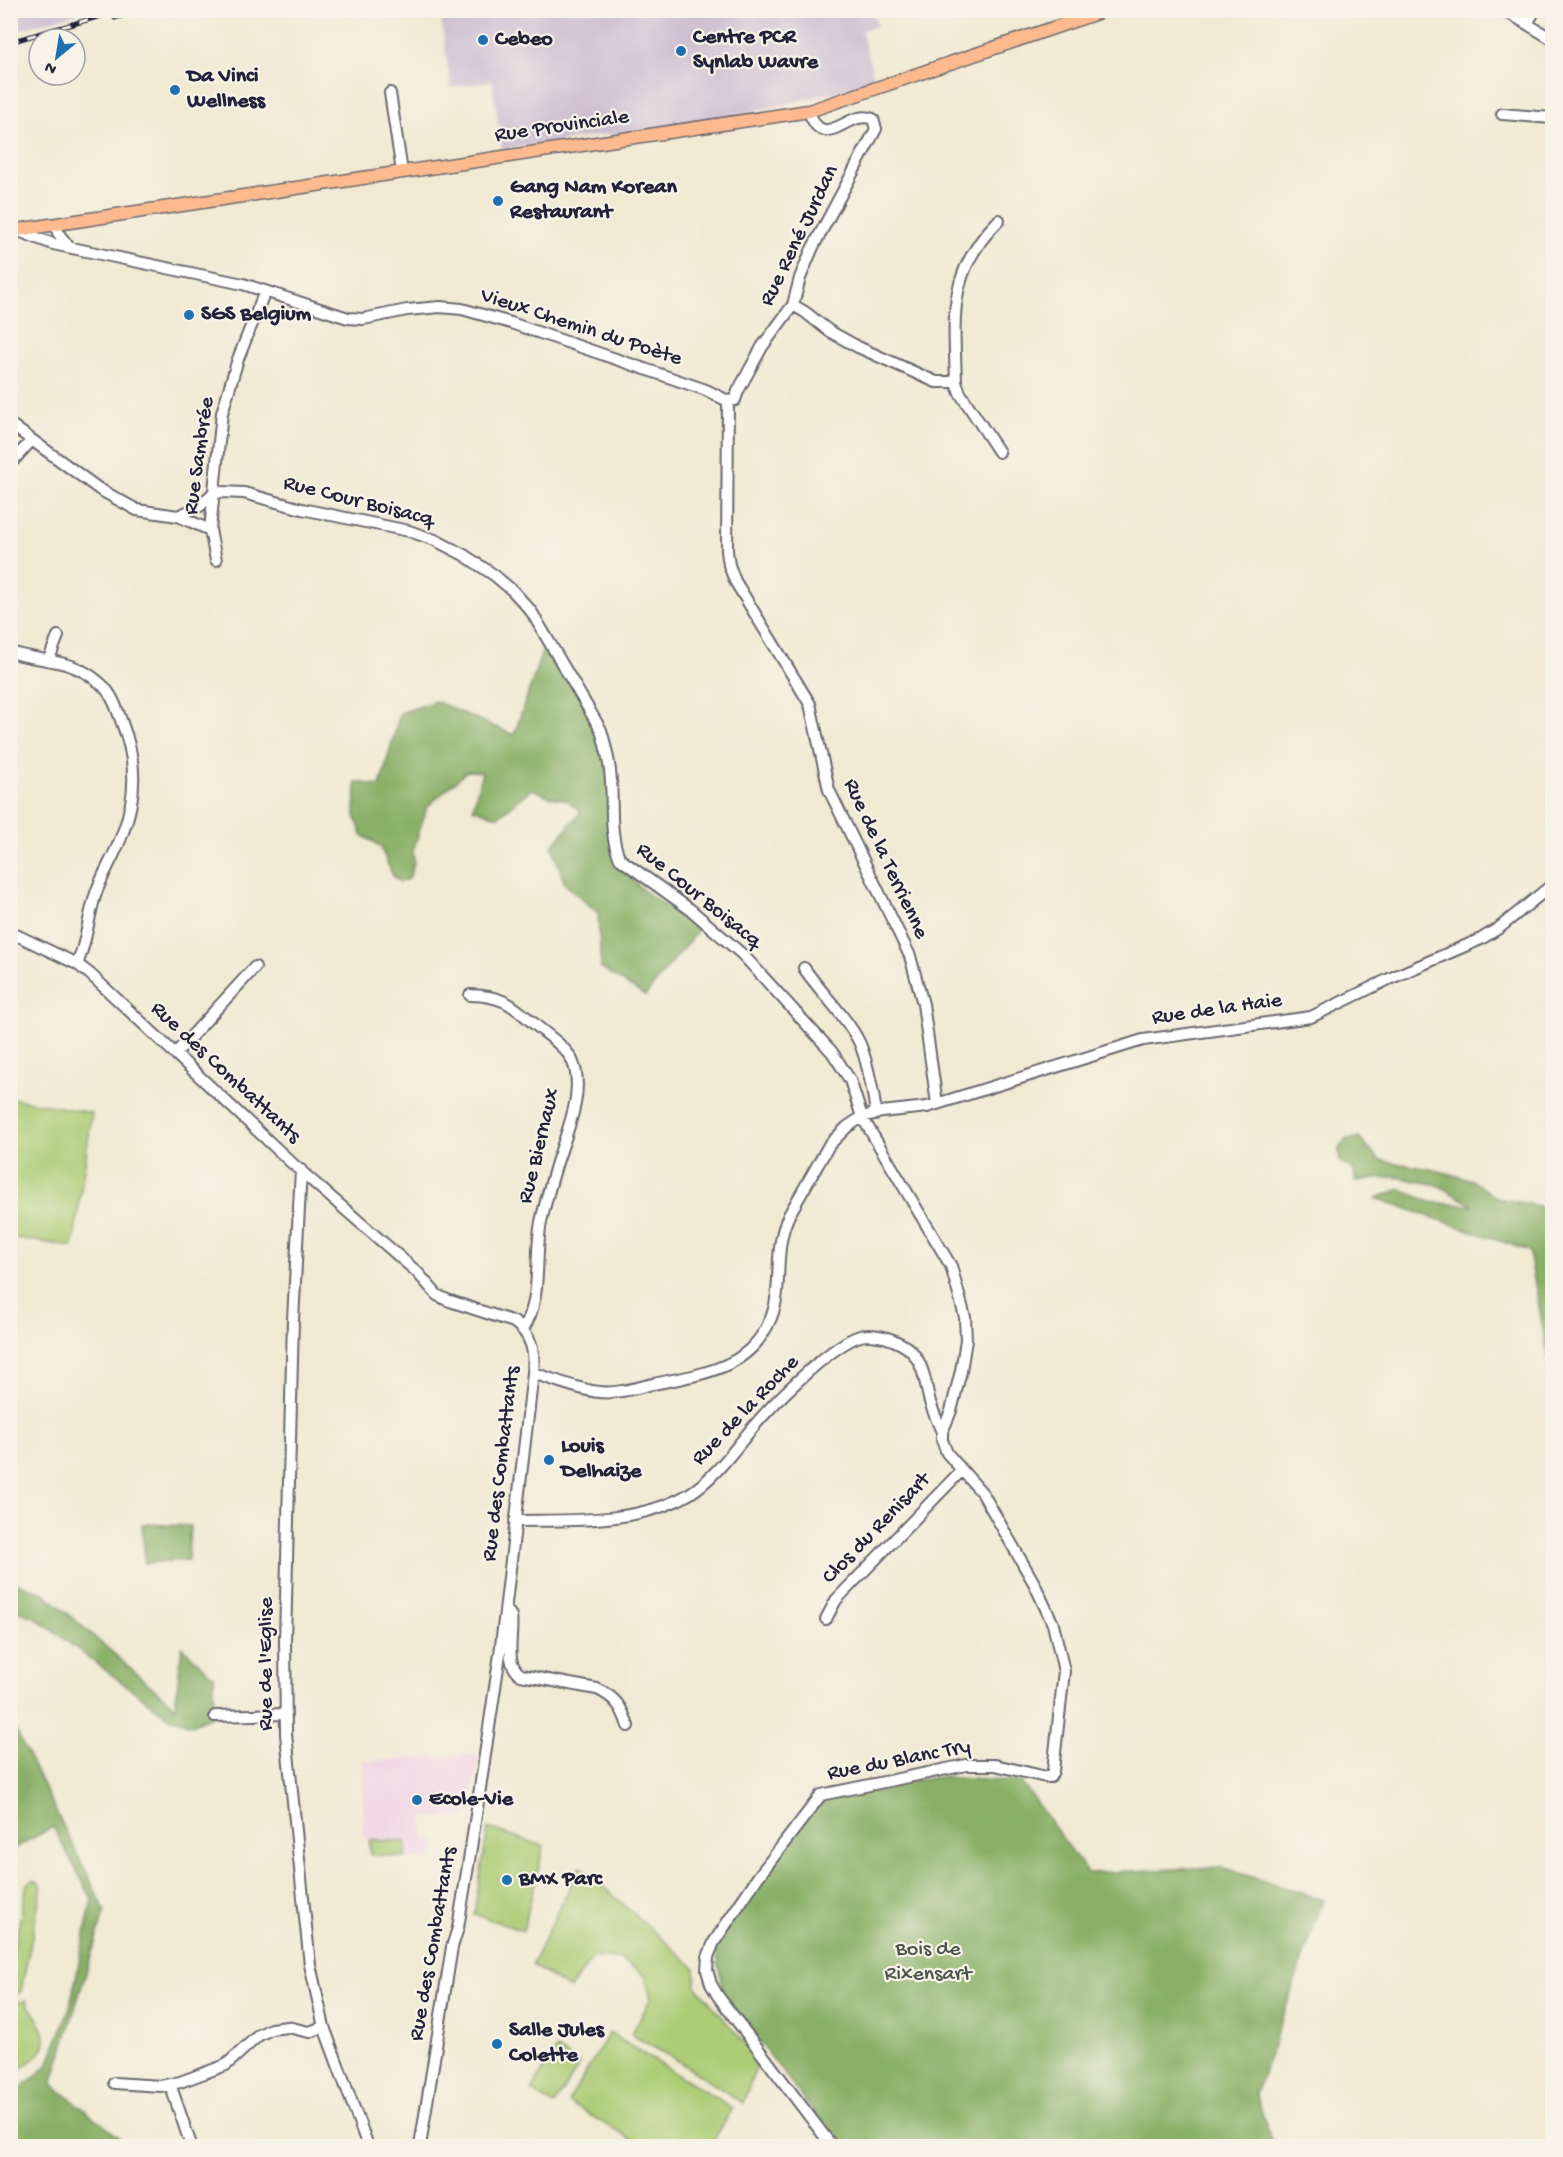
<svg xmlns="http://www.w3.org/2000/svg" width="1563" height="2157" viewBox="0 0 1563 2157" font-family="'Gochi Hand',sans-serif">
	<rect width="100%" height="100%" fill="#f7f3e8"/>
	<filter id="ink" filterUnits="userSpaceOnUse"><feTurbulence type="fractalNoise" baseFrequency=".0167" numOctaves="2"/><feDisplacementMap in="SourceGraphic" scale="12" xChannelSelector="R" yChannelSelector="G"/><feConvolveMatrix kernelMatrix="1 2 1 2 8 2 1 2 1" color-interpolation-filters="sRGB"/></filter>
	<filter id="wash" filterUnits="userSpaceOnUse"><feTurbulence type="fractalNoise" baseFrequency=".008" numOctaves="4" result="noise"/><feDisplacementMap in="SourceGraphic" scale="24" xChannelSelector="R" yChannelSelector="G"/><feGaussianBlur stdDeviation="1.35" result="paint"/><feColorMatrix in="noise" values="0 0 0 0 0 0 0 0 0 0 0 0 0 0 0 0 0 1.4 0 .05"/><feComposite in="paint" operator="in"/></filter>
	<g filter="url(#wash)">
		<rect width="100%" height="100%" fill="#f1e9d2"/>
		<path fill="#f0d0e4" d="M479 1755 468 1818 424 1817 423 1840 437 1841 432 1860 367 1856 368 1838 363 1837V1761Z"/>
		<path fill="#cebed1" d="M11 10H85V11L11 32Z
			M440 11H873L877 26 861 30 875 82 746 114 502 150 492 81 451 88Z"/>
		<path fill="#accc74" stroke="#677758" stroke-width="1.5" d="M10 1098 92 1113 73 1247 11 1237Z
			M488 1828 544 1846 523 1931 474 1914Z
			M370 1840 406 1842V1857L370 1855Z
			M580 1866 695 1968 696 1986 759 2060 743 2103 675 2059 631 2035 651 1998 645 1976 620 1959 593 1957 570 1989 532 1965Z
			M32 1880 38 1882 42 1887 21 1991 11 1998V1963L27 1884Z
			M16 1999 20 2003 25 2000C37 2019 58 2040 34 2059 26 2065 18 2069 11 2076V2003Z
			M609 2033 733 2108 710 2146H642L568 2102Z
			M556 2049 580 2064 554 2105 531 2091Z"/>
		<path fill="#89b066" stroke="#566950" stroke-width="1.5" d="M544 646 578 689 599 726 612 780 618 863 642 889 698 930 645 996 601 968 598 913 565 884 552 846 581 812 567 800 551 797 532 789 498 817 473 808 482 772 467 771 427 807 413 851 414 863 409 879 400 882 393 876 380 846 362 835 355 816 356 782 380 786 400 713 435 701 514 735Z
			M1359 1138 1379 1160 1435 1170 1472 1180 1497 1198 1538 1206 1552 1216V1378L1529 1251 1376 1198 1401 1189 1430 1202 1474 1206 1438 1185 1395 1177 1355 1181 1354 1170 1340 1162 1339 1149 1346 1139Z
			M142 1524 190 1526 188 1560 145 1563Z
			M10 1580 45 1594 175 1707 182 1647 214 1677V1715L191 1725 170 1718 34 1617 11 1609Z
			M10 1719 105 1910 52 2084 130 2146H22L16 2135 11 2096 48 2065 70 2007 92 1899 53 1827 11 1850Z
			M939 1777 1021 1782 1088 1873 1221 1867 1323 1900 1256 2094 1273 2146H840L724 1996 715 1945 826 1792Z"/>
	</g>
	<g filter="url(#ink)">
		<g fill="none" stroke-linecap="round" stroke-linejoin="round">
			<g stroke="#6a6870" stroke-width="14">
				<path id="minor" d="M1504 10 1552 39
					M1527 24 1535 10
					M390 93 402 172
					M1502 114 1552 118
					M56 224 58 233 69 247
					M16 230 53 244 243 284 348 318 363 319 407 310 440 307 462 309 511 323 706 390 728 401
					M793 305 805 312 829 331 858 347 936 382H956L960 393 999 452
					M956 382C954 316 947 272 999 220
					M728 401 727 551 729 565 735 581 810 704 829 790 910 956 923 1004 937 1104
					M728 401 735 400 738 391 762 347 793 305 800 278 812 249 876 129 873 119C848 108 823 155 809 111
					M10 424 99 489 137 510 178 516 200 506 212 494 221 492 244 493 302 509 409 531 435 540 464 555 494 575 513 591 531 611 601 730C606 747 610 763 611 781 613 806 609 836 620 859L691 910 743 955 832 1052 850 1080 862 1117 951 1266 965 1317 966 1340 961 1371 951 1411 942 1432V1440L947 1453 983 1494 1034 1583 1053 1624 1064 1671 1053 1771 1050 1777H1046L995 1765H966L821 1795 758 1877 714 1942 708 1957 707 1970 711 1984 718 1996 832 2146
					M10 464 31 441
					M178 516 210 530
					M216 560 210 530 222 413 238 359 265 291
					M10 652C45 663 70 657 100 683 112 693 117 709 122 723 137 761 137 796 122 835 115 855 103 873 96 893 88 916 87 942 77 964
					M49 659 58 636
					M10 932 77 964 90 974 294 1165 417 1272 437 1295 447 1300 514 1322C532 1335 535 1352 533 1373L500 1654 473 1835 458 1928 452 1947 420 2146
					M804 968C820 992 843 1012 857 1038 866 1053 874 1096 876 1114
					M470 995C505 996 512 1005 538 1027 549 1036 564 1046 571 1058 588 1090 564 1137 555 1169 550 1186 545 1204 541 1222 534 1256 543 1299 523 1329
					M176 1053 255 967
					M301 1170 293 1320 285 1641 286 1734 310 1965 324 2027 368 2146
					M533 1373C553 1379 579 1390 599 1392 617 1394 636 1388 653 1384 701 1374 750 1370 771 1318 784 1285 772 1251 789 1215L829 1145 847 1127 862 1117 882 1112 927 1107 1143 1040 1311 1017 1389 979 1481 939 1499 928 1552 885
					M515 1521C572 1520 638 1524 689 1494 713 1479 731 1454 749 1432 770 1406 827 1349 857 1337 868 1333 883 1336 893 1340 900 1343 907 1346 912 1352 925 1367 925 1384 930 1402 933 1412 938 1422 942 1432
					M505 1612 509 1613 511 1616C514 1635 503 1663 521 1675L597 1689C615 1697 622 1707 628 1726
					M826 1619 836 1600 961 1471
					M215 1716 285 1714
					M114 2083 161 2086 180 2082 226 2065 259 2035 271 2029 288 2027 309 2032 324 2027
					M170 2084 190 2142"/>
			</g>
			<g stroke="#6a6870" stroke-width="15">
				<path id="major" d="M10 231 809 111 1106 10"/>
			</g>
			<use href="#minor" stroke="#fff" stroke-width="10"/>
			<use href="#major" stroke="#fcba8e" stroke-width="12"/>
			<g stroke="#22223b" stroke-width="5">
				<path id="rail" d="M115 18 141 10
					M10 42 122 10"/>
			</g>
			<use href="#rail" stroke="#f7f3e8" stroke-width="3" stroke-dasharray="9" stroke-linecap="butt"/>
		</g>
	</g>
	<g fill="#1f6fb2" stroke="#f7f3e8" stroke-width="2">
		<circle cx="483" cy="40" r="6"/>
		<circle cx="681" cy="51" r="6"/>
		<circle cx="175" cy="90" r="6"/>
		<circle cx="498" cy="201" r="6"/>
		<circle cx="189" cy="315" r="6"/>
		<circle cx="549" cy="1460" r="6"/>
		<circle cx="417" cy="1800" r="6"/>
		<circle cx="507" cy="1880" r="6"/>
		<circle cx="497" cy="2044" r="6"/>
	</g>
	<g text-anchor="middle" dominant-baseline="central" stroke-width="4.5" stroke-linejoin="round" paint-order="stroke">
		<g font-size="22" font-weight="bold" fill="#22223b" stroke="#f7f3e8" text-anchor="start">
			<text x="693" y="38">Centre PCR<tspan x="693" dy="25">Synlab Wavre</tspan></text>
			<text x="495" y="40">Cebeo</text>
			<text x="187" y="77">Da Vinci<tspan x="187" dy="25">Wellness</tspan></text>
			<text x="510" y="188">Gang Nam Korean<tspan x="510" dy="25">Restaurant</tspan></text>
			<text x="201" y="315">SGS Belgium</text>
			<text x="561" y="1447">Louis<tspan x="561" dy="25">Delhaize</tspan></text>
			<text x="429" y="1800">Ecole-Vie</text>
			<text x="519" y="1880">BMX Parc</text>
			<text x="509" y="2031">Salle Jules<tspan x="509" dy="25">Colette</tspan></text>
		</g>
		<g font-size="22" fill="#22223b" stroke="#f7f3e8">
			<text transform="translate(562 127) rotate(-8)">Rue Provinciale</text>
			<text transform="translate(800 236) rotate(-64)">Rue René Jurdan</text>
			<text transform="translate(581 328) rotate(18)">Vieux Chemin du Poète</text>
			<text transform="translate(200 456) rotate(-82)">Rue Sambrée</text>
			<text transform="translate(358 502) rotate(14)">Rue Cour Boisacq</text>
			<text transform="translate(885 859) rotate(65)">Rue de la Terrienne</text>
			<text transform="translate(698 896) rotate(39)">Rue Cour Boisacq</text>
			<text transform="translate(1217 1010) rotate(-8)">Rue de la Haie</text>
			<text transform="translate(225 1073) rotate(43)">Rue des Combattants</text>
			<text transform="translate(540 1146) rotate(-76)">Rue Biernaux</text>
			<text transform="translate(746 1411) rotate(-46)">Rue de la Roche</text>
			<text transform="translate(502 1464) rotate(-83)">Rue des Combattants</text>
			<text transform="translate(877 1529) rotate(-46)">Clos du Renisart</text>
			<text transform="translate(267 1664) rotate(-90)">Rue de l'Eglise</text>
			<text transform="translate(899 1761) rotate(-11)">Rue du Blanc Try</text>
			<text transform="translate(434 1944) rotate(-80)">Rue des Combattants</text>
		</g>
		<g font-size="22" fill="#4b554c" stroke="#f7f3e8">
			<text x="928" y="1950">Bois de<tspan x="928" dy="25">Rixensart</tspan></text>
		</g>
	</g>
	<rect width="1563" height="2157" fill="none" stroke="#f7f3e8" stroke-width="36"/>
	<g transform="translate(57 57) rotate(210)"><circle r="28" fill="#f7f3e8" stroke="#a29fa3" stroke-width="1.5"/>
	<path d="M0-4.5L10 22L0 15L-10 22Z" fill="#1f6fb2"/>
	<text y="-9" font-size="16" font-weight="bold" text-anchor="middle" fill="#22223b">N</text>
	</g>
</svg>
